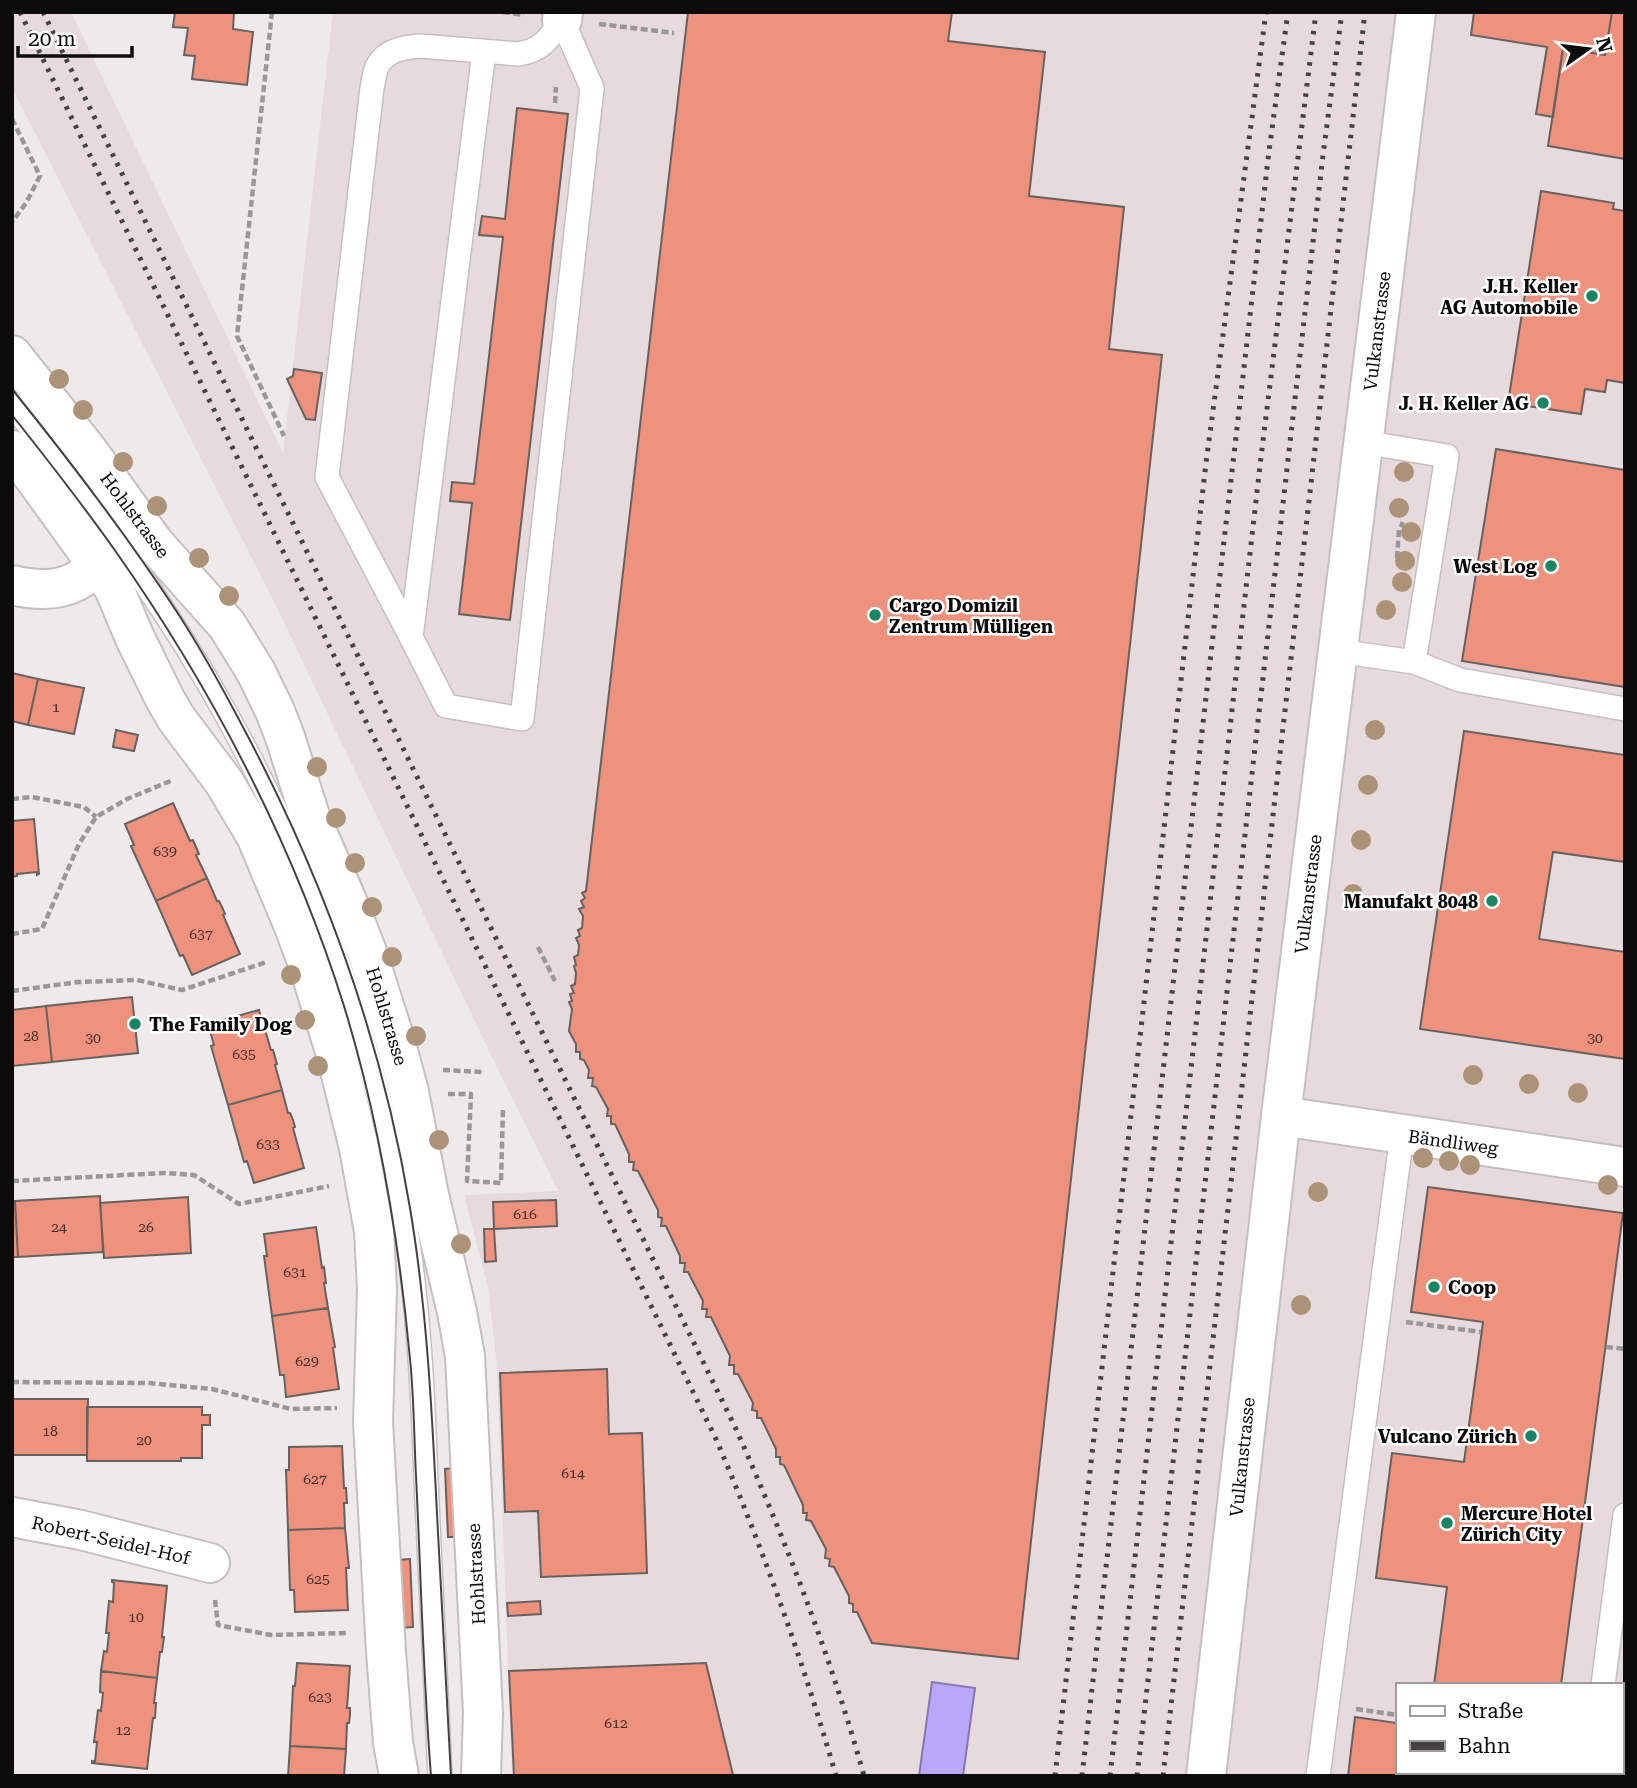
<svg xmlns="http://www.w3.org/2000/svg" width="1637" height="1788" viewBox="0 0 1637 1788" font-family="'Roboto Serif',serif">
	<rect width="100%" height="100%" fill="#eeeaeb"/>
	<path fill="#e7dadd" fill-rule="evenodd" d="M12 12H71L283 453 333 12H1625V1776H512L497 1367 488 1287 464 1195 558 1191 491 1055 276 606 12 88ZM1397 1685H1621V1772H1397Z"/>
	<path fill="#b9a7f9" stroke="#8578b2" stroke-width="2" d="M932 1682 975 1688 963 1776H919Z"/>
	<path fill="#ee917d" stroke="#666261" stroke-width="2" d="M175 12H234L233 29 253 32 247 85 192 79 195 56 184 55 188 28 173 27Z
		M688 12H952L948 41 1045 52 1029 196 1124 207 1109 349 1162 355 1018 1659 872 1643 857 1612H853V1604L849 1603V1596L834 1567 829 1566 830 1559 825 1558 826 1549 811 1521 806 1520 807 1513H803V1505L784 1465 780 1464V1457H776V1449L761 1418H757V1411L752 1410 753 1403 738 1374H734V1365H729L730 1356 711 1317H706L707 1309H702L703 1301 688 1272H684L685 1263H680V1256L666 1226H661L662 1218 658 1217V1210L638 1171 633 1170 634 1162H629V1154L615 1124H611V1116H607L608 1109 596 1087 592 1086 593 1078H588L589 1070 584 1060 580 1059V1052H576V1044L569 1031 572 1009 569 1002 572 1001 570 994 574 993 571 986 575 984 576 973 574 966 576 965 574 957 578 955 579 945 576 938 580 936 578 930 582 928 583 916 579 909 584 907 581 901 585 898 582 893 586 891Z
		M1474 12H1612L1605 55 1563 48 1553 117 1536 114 1547 47 1471 35Z
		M1612 12H1625V159L1548 146 1563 48 1605 55Z
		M517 108 568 114 510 620 459 614 472 503 450 501 452 482 474 484 503 237 479 235 482 216 505 219Z
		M1541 191 1614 203 1613 209 1625 211V383L1607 380 1605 392 1585 389 1581 414 1508 403Z
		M294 369 322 373 315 420 306 419 287 379 293 376Z
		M1496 449 1625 470V687L1462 661Z
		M12 673 38 679 28 725 12 721Z
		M38 679 84 688 74 734 28 725Z
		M116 730 138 735 134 751 113 747Z
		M1464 731 1625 755V862L1553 852 1539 939 1625 952V1059L1420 1029Z
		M173 803 190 841 193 840 199 854 196 855 207 878 156 901 131 846 134 845 125 824Z
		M34 819 39 874 37 875V872L17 874V876L12 877V821Z
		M207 878 217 901H219L222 907 225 914 223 915 240 954 192 975 183 955 180 956 156 901Z
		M132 997 138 1053 52 1062 46 1006Z
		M46 1006 52 1062 12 1066V1010Z
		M259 1010 271 1050H273L277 1064 275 1065 282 1090 228 1105 211 1046 214 1045 208 1024Z
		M282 1090 288 1113H290L293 1120 295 1127 293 1128 304 1168 254 1183 247 1161 244 1162 228 1105Z
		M1428 1187 1623 1213 1561 1685H1434L1447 1587 1376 1578 1392 1453 1464 1462 1483 1322 1411 1312Z
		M100 1196 103 1252 18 1257 15 1201Z
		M188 1197 191 1253 104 1258 100 1203Z
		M556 1200 557 1226 494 1229 493 1202Z
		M12 1201H15L18 1257H12Z
		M316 1227 322 1268 324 1267 326 1283H324L328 1308 272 1316 264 1256H267L264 1234Z
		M484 1229H494L496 1261 485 1262Z
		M328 1308 335 1347 333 1348 339 1389 286 1397 284 1375H280L272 1316Z
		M607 1369 609 1434 642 1433 647 1573 541 1577 538 1511 505 1512 500 1373Z
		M12 1399H88L87 1455H12Z
		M87 1407H202V1415H210V1425H202V1458H181V1461H87Z
		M342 1446 344 1488H346L347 1503H344L345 1528 288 1530 286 1470H289V1447Z
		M459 1468 462 1537H448L445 1469Z
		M345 1528 349 1568H346L348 1610 295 1612 294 1590H290L288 1530Z
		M410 1559 413 1627 399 1628 396 1560Z
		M112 1580 167 1586 162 1637H164L162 1652H160L157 1678 101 1671 104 1651 107 1652 109 1633H106L109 1601 113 1602 114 1583 112 1582Z
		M540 1601 541 1614 508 1616 507 1603Z
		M297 1663 350 1666 347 1708H350V1715L349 1723H347L346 1749 290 1746 293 1686H295Z
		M706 1663 733 1775 514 1776 509 1671Z
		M101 1671 157 1678 154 1703H156L155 1718H153L147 1769 92 1763V1761L95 1762 97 1742H94L98 1710 101 1711 103 1693 100 1692Z
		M1355 1717 1397 1723V1772H1550V1776H1348Z
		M290 1746 346 1749 344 1776H288Z"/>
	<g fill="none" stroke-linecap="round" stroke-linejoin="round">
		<g stroke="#c4c0c1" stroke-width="26">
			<path id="service" d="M562 20 592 88 522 719 446 706 411 637 327 477 372 88C374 81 374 71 378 65 386 50 405 47 420 46L519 54C544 49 548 39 562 20Z
				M12 404C65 469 115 536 161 607 285 794 370 1008 406 1229 419 1312 423 1396 426 1480 431 1579 435 1677 440 1776
				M1363 442 1447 456 1414 662
				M411 637 484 52
				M1338 651 1414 662 1460 680 1625 709
				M1603 1685 1625 1515
				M1318 1776 1402 1134
				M1593 1776 1594 1772"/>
		</g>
		<g stroke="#c4c0c1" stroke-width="42">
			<path id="minor" d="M562 20 563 12
				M12 585C33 590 55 592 75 582 83 578 91 571 99 565
				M1281 1116 1625 1167
				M12 1517 81 1530 210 1563
				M1206 1776 1281 1116 1416 12"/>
		</g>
		<g stroke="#c4c0c1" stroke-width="42">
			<path id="tertiary" d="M12 355 88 451 154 543 227 625 256 672 275 711 285 737 310 816 347 901 367 952 395 1040 409 1092 429 1195 457 1312 465 1356 483 1713 481 1776
				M12 450 33 476 114 588 134 636 165 699 176 718 224 782 256 836 295 929 310 970 337 1058 359 1148 374 1231 377 1289 373 1422 386 1652 393 1742 399 1776"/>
		</g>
		<path stroke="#999797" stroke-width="4.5" stroke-dasharray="7 3.5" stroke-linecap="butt" d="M272 12 237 336 284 436
			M503 12 524 15
			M599 24 674 33
			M555 103 556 87
			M12 119 40 176 26 203 12 222
			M1397 558 1399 530 1403 522
			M12 799 32 797 84 807 96 817
			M12 934 42 929 79 844 96 817 127 799 173 780
			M538 947 555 981
			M12 991 78 982 137 980 182 990 267 962
			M443 1070 482 1072
			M448 1094H471L467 1181 501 1183 503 1108
			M12 1181 164 1173 194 1175 239 1204 329 1186
			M1406 1322 1481 1332
			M1606 1347 1625 1349
			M12 1382 148 1383 212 1389 291 1409 337 1408
			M215 1600 218 1625 271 1635 349 1633
			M1356 1709 1397 1715"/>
		<use href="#service" stroke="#fff" stroke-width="23"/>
		<use href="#minor" stroke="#fff" stroke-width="38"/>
		<use href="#tertiary" stroke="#fff" stroke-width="38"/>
		<path stroke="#444242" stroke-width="2" d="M12 389C70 461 126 534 177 612 201 649 223 689 244 729 324 880 382 1039 410 1208 427 1309 432 1412 437 1514 442 1601 447 1688 451 1776
			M12 415C47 459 82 504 114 549 212 688 293 844 344 1006 379 1120 399 1240 410 1359 414 1397 414 1437 416 1476 421 1576 423 1676 431 1776"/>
		<path stroke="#444242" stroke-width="5" stroke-dasharray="3.5 7" stroke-linecap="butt" d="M20 12 716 1439C763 1549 803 1661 836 1776
			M43 12 736 1429C786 1542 831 1657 864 1776
			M1055 1776 1206 463 1266 12
			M1082 1776 1219 584 1269 151 1288 12
			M1110 1776 1261 457 1316 12
			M1137 1776 1323 155 1342 12
			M1163 1776 1365 12"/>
	</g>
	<g fill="#ac9276">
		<circle cx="59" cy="379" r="10"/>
		<circle cx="83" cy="410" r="10"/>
		<circle cx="123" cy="462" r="10"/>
		<circle cx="1404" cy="472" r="10"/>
		<circle cx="157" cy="506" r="10"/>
		<circle cx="1399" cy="508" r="10"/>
		<circle cx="1411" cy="532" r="10"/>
		<circle cx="199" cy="558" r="10"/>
		<circle cx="1405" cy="561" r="10"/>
		<circle cx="1402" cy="582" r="10"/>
		<circle cx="229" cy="596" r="10"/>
		<circle cx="1386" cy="610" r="10"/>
		<circle cx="1375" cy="730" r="10"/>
		<circle cx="317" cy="767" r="10"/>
		<circle cx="1368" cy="785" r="10"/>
		<circle cx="336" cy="818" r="10"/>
		<circle cx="1361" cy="840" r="10"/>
		<circle cx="355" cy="863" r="10"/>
		<circle cx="1353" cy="894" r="10"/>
		<circle cx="372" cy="907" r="10"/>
		<circle cx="392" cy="957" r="10"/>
		<circle cx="291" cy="975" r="10"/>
		<circle cx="305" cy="1020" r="10"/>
		<circle cx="416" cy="1036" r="10"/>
		<circle cx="318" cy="1066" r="10"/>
		<circle cx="1473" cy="1075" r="10"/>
		<circle cx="1529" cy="1084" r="10"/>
		<circle cx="1578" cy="1093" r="10"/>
		<circle cx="439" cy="1140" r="10"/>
		<circle cx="1423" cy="1158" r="10"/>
		<circle cx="1449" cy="1161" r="10"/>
		<circle cx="1470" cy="1165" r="10"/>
		<circle cx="1608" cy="1185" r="10"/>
		<circle cx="1318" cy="1192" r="10"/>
		<circle cx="461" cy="1244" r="10"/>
		<circle cx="1301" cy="1305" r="10"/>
	</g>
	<g fill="#1a8562" stroke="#fff" stroke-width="2.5">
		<circle cx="1592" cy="296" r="7"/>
		<circle cx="1543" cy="403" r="7"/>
		<circle cx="1551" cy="566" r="7"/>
		<circle cx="875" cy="615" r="7"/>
		<circle cx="1492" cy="901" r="7"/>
		<circle cx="135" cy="1024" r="7"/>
		<circle cx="1434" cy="1287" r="7"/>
		<circle cx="1531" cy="1436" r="7"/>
		<circle cx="1447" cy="1523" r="7"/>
	</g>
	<g text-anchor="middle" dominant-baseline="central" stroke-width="5" stroke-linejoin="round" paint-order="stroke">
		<g font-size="14" fill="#442c28">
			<text x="56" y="707">1</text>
			<text x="165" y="851">639</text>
			<text x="201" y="934">637</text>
			<text x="31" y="1036">28</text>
			<text x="93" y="1038">30</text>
			<text x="1595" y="1038">30</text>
			<text x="244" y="1054">635</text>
			<text x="268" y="1144">633</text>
			<text x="525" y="1214">616</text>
			<text x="59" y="1227">24</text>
			<text x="146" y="1227">26</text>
			<text x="295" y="1272">631</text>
			<text x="307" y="1361">629</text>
			<text x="50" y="1431">18</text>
			<text x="144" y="1440">20</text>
			<text x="573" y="1473">614</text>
			<text x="315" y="1479">627</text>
			<text x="318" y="1579">625</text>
			<text x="136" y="1617">10</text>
			<text x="320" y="1697">623</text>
			<text x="616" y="1723">612</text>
			<text x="123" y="1730">12</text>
		</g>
		<g font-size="18" font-weight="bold" fill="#0c0b0b" stroke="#fff" text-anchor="end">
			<text x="1578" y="286">J.H. Keller<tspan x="1578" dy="21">AG Automobile</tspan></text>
			<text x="1529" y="403">J. H. Keller AG</text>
			<text x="1537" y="566">West Log</text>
			<text x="889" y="605" text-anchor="start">Cargo Domizil<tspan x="889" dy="21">Zentrum Mülligen</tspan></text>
			<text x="1478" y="901">Manufakt 8048</text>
			<text x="149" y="1024" text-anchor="start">The Family Dog</text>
			<text x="1448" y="1287" text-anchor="start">Coop</text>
			<text x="1517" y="1436">Vulcano Zürich</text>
			<text x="1461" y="1513" text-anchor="start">Mercure Hotel<tspan x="1461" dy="21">Zürich City</tspan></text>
		</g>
		<g font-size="18" fill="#0c0b0b" stroke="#fff">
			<text transform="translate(1377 331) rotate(-83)">Vulkanstrasse</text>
			<text transform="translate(135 515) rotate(53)">Hohlstrasse</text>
			<text transform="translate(1308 894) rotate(-83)">Vulkanstrasse</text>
			<text transform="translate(387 1016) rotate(73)">Hohlstrasse</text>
			<text transform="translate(1453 1142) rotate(8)">Bändliweg</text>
			<text transform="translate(1242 1457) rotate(-84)">Vulkanstrasse</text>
			<text transform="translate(111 1540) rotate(13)">Robert-Seidel-Hof</text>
			<text transform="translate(476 1574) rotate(-93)">Hohlstrasse</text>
		</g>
	</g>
	<rect width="1637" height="1788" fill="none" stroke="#0c0b0b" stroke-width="28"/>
	<rect x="1396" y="1683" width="228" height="91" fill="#ffffff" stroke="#9e9d9d" stroke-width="2"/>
	<rect x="1410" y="1706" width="35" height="10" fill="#ffffff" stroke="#9e9d9d" stroke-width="2"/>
	<text x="1458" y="1718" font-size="21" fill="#0c0b0b">Straße</text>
	<rect x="1410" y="1741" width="35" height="10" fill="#444242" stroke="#9e9d9d" stroke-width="2"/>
	<text x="1458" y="1753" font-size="21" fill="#0c0b0b">Bahn</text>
	<g transform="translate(1588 49) rotate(76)" stroke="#ffffff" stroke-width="5" paint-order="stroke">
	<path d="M0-5L12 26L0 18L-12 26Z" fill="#0c0b0b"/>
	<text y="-10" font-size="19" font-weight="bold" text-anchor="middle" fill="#0c0b0b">N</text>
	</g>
	<path d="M18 46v10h114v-10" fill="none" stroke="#0c0b0b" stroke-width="3.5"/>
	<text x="28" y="46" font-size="21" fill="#0c0b0b" stroke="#ffffff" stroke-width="5" paint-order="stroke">20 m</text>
</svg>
